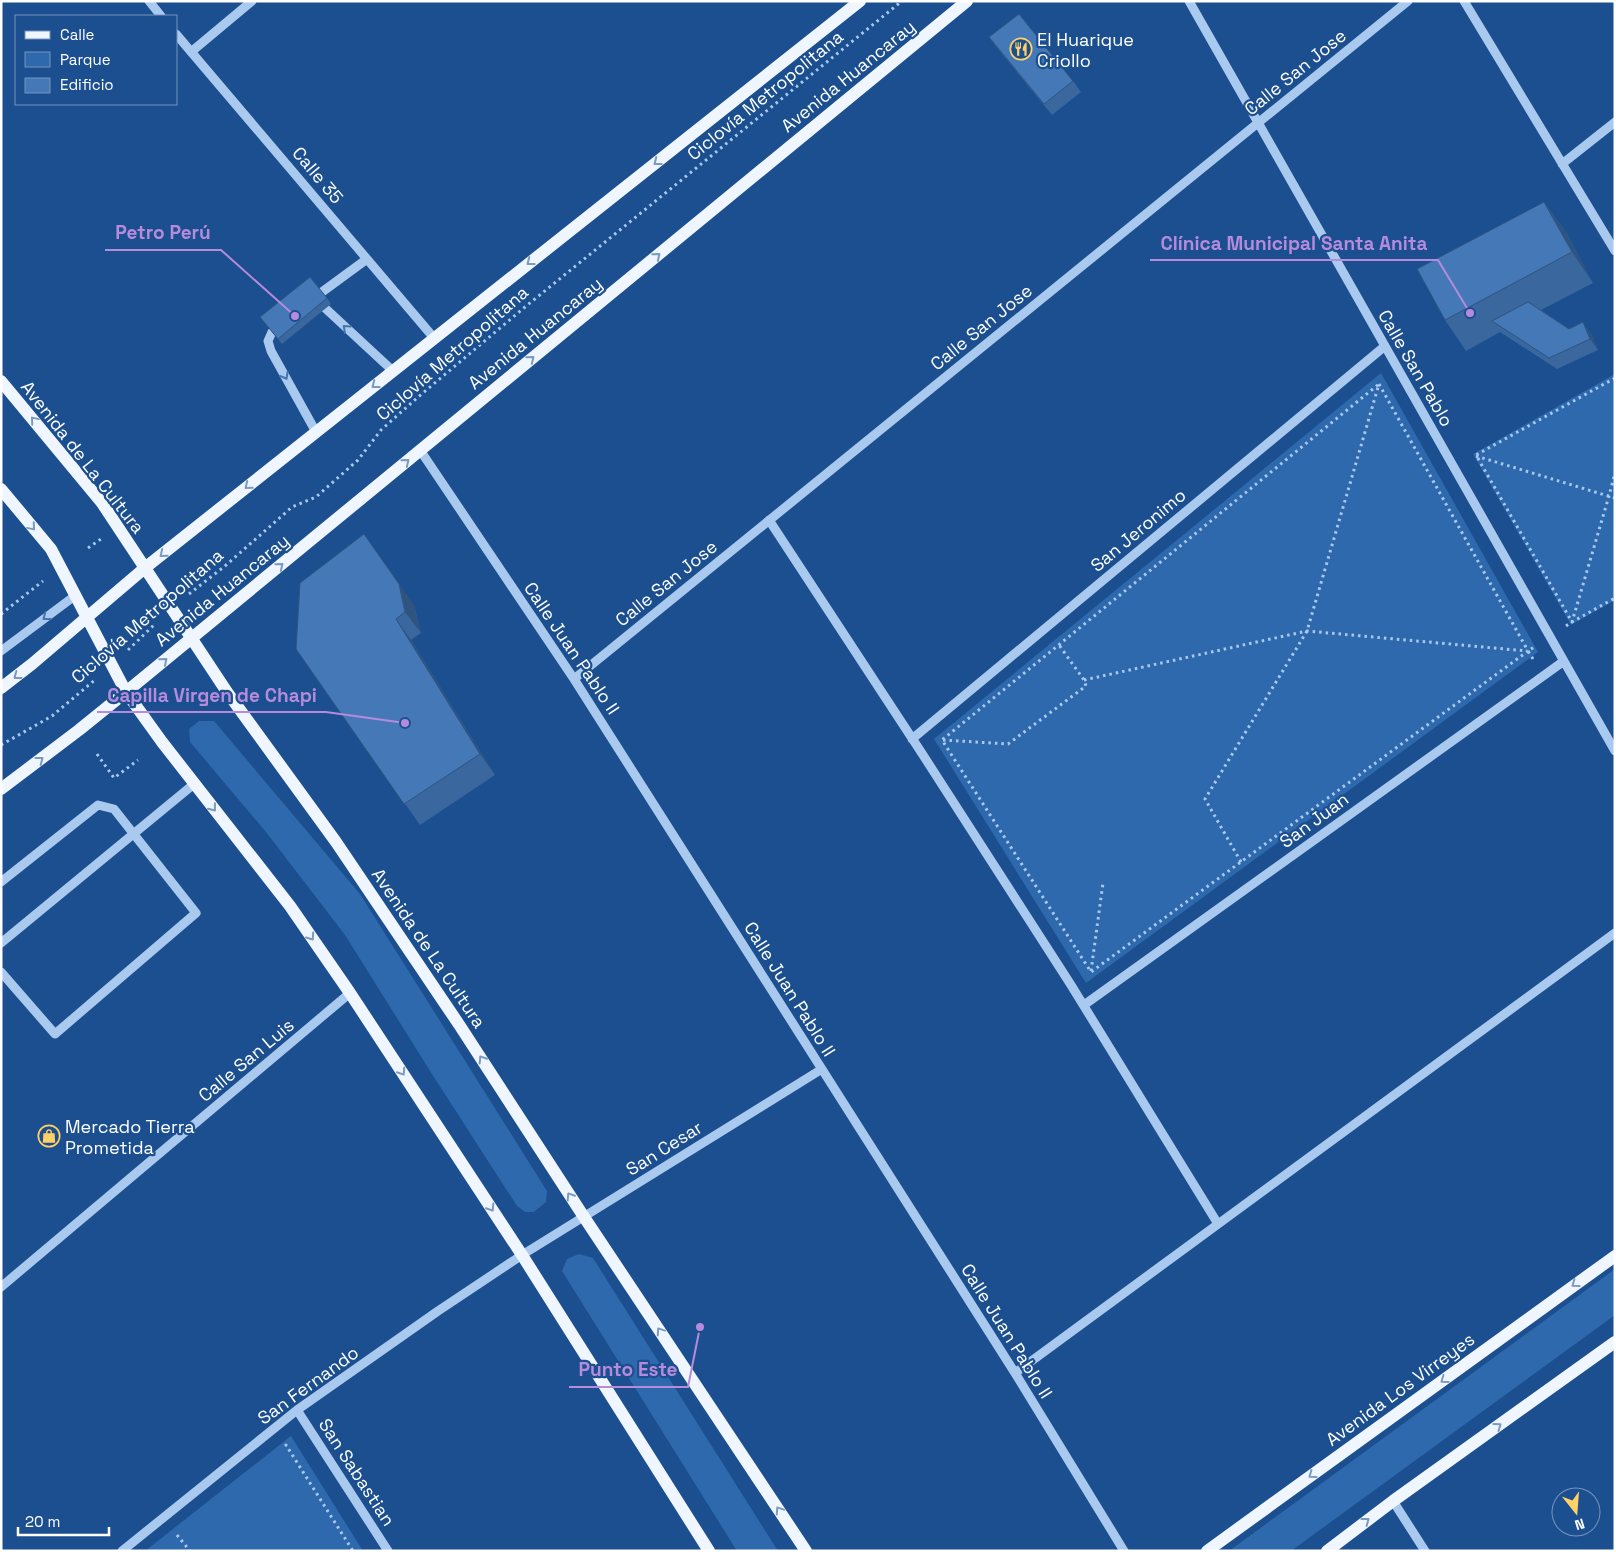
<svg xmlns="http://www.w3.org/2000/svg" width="1616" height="1552" viewBox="0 0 1616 1552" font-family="'Space Grotesk',sans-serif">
	<rect width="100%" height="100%" fill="#1b4f8f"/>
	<path fill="#2e69ad" d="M1381 373 1538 652 1086 983 934 739Z
		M1615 374V600L1571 625 1473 454Z
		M199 721H214L360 894 547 1191 546 1202 534 1212H525L517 1206 432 1074 345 935 266 832 190 742 189 729Z
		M579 1254 593 1258 778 1551H737L562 1271 567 1259Z
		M1615 1269V1315L1291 1551H1229Z
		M291 1436 363 1551H145Z"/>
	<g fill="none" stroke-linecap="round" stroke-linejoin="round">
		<path stroke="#a9c9ee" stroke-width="3" stroke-dasharray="2.5 4" stroke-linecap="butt" d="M1615 378 1476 455 1572 622 1615 598
			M1379 384 1528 651 1091 972 942 740Z
			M1476 456 1615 498
			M88 548 101 539
			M189 594 225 566 292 507 316 497 358 460 381 430 417 398 525 307 902 1
			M1 614 43 581
			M1566 626 1572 622 1609 496 1615 473
			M128 650 156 623
			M1533 659 1528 651 1534 647
			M1084 680 1307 631 1527 651
			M943 740 1008 744 1086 686 1084 680 1059 645
			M1 745 52 716 96 679
			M97 754 114 778 138 760
			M1241 862 1205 799 1307 631 1379 384
			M1091 971 1103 883
			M285 1446 286 1445 353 1551
			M177 1535 190 1551"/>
		<path stroke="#a9c9ee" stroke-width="9" d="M149 1 161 16
			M1189 1 1615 751
			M1464 1 1615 251
			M176 34 434 338
			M191 52 252 1
			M1562 164 1615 122
			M322 292 367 259
			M325 308 393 371
			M272 332 268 341 271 351 316 432
			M420 450 574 679 1015 1373 1124 1551
			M769 520 923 755 1071 985 1218 1224
			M1 651 76 595
			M574 679 1408 1
			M912 739 1385 346
			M1 882 98 805 114 809 196 913 55 1034 1 972
			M1 943 194 784
			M1084 1005 1564 661
			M1 1287 350 993
			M1015 1373 1615 933
			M297 1410 388 1551
			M1393 1501 1425 1551
			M122 1551 297 1410 438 1311 522 1255 822 1069"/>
		<path stroke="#f0f6ff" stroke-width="12" d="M1 381 102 503 227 692 336 842 460 1026 584 1217 806 1551
			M1 489 51 549 126 692 162 742 290 906 350 993 522 1255 709 1551
			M1 688 32 664 146 567 860 1
			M1 789 79 730 126 692 967 1
			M1207 1551 1615 1256
			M1327 1551 1393 1501 1615 1342"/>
	</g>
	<path fill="#3a679d" d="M989 37 1073 81 1081 92 1052 115 997 48Z
		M1544 202 1566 232 1593 283 1541 310 1569 329 1591 334 1598 350 1557 369 1500 332 1466 351 1445 320Z
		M327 298 331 304 282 344 260 317Z
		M414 605 421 633 411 640 495 775 420 825 296 649Z"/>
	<path fill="#305480" d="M1544 202 1566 232 1593 283 1572 252Z
		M1583 322 1591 334 1598 350 1590 339Z
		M364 534 414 605 421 633 405 612Z
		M396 619 411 640 495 775 480 754Z"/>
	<path fill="#4478b7" stroke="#305480" d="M1019 14 1073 81 1044 104 989 37Z
		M1544 202 1572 252 1445 320 1417 269Z
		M310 277 327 298 278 339 260 317Z
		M1528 302 1569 329 1583 322 1590 339 1549 358 1492 321Z
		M364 534 399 584 405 612 396 619 480 754 404 804 296 649 300 583Z"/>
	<defs><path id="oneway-chevron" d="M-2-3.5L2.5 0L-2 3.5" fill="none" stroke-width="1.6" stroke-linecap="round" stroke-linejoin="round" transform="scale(1.25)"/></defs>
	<g stroke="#7b9ac1">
		<use href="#oneway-chevron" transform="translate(657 162) rotate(142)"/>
		<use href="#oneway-chevron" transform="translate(657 256) rotate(-39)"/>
		<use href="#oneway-chevron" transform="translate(530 262) rotate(142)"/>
		<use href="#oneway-chevron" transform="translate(531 359) rotate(-39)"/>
		<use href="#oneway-chevron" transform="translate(375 385) rotate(142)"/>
		<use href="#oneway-chevron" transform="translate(34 420) rotate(-130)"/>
		<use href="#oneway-chevron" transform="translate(406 462) rotate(-39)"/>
		<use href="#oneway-chevron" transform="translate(248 486) rotate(141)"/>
		<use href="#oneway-chevron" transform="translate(32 527) rotate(50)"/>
		<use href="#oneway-chevron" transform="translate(163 554) rotate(141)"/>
		<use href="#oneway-chevron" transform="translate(280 566) rotate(-39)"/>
		<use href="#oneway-chevron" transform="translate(164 661) rotate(-40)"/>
		<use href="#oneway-chevron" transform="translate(17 676) rotate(143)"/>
		<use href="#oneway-chevron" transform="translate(40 760) rotate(-37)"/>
		<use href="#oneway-chevron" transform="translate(213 808) rotate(52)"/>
		<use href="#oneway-chevron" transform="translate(311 937) rotate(55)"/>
		<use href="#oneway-chevron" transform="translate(482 1059) rotate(-123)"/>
		<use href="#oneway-chevron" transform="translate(402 1072) rotate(57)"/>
		<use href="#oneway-chevron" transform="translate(570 1196) rotate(-123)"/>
		<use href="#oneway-chevron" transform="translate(491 1208) rotate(57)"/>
		<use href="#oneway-chevron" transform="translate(1575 1284) rotate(144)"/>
		<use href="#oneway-chevron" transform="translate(660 1331) rotate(-124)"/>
		<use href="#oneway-chevron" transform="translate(1444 1380) rotate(144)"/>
		<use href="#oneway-chevron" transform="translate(1498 1426) rotate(-36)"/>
		<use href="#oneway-chevron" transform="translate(1312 1475) rotate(144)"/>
		<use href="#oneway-chevron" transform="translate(779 1510) rotate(-124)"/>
		<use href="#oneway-chevron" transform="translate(1366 1521) rotate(-37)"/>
	</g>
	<g stroke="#4674ac">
		<use href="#oneway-chevron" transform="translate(346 328) rotate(-138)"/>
		<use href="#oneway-chevron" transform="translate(285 376) rotate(61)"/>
		<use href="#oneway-chevron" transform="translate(46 617) rotate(143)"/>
	</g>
	<defs>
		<g id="restaurant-ring" transform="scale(1.125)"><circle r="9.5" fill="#1b4f8f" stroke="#ffd166" stroke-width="1.5"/><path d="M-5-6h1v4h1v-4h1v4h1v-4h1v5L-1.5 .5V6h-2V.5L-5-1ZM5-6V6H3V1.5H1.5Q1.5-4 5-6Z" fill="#ffd166"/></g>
		<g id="shop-ring" transform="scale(1.125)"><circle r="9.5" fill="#1b4f8f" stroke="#ffd166" stroke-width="1.5"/><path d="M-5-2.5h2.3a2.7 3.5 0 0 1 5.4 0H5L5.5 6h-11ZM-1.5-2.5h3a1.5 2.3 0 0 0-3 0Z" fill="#ffd166"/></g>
	</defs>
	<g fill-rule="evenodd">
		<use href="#restaurant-ring" x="1021" y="49"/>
		<use href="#shop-ring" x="49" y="1136"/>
	</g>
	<g text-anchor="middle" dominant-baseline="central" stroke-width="4.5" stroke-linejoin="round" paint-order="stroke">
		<g font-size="18" fill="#fff" stroke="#1b4f8f" text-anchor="start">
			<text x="1037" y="39">El Huarique<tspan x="1037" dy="21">Criollo</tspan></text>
			<text x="65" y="1126">Mercado Tierra<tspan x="65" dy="21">Prometida</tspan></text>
		</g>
		<g font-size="18" fill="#fff" stroke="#1b4f8f">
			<text transform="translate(1295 72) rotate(-39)">Calle San Jose</text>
			<text transform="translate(848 76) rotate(-39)">Avenida Huancaray</text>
			<text transform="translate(765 95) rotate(-39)">Ciclovía Metropolitana</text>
			<text transform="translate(318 175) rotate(50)">Calle 35</text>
			<text transform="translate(981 327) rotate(-39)">Calle San Jose</text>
			<text transform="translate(535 333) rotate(-39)">Avenida Huancaray</text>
			<text transform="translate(452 353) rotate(-41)">Ciclovía Metropolitana</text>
			<text transform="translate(1416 368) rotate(60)">Calle San Pablo</text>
			<text transform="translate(83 457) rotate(52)">Avenida de La Cultura</text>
			<text transform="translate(1138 530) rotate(-40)">San Jeronimo</text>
			<text transform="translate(666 583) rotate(-39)">Calle San Jose</text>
			<text transform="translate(222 590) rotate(-39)">Avenida Huancaray</text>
			<text transform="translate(147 616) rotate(-41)">Ciclovía Metropolitana</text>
			<text transform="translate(572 648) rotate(56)">Calle Juan Pablo II</text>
			<text transform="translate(1314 820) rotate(-36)">San Juan</text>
			<text transform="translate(429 948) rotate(56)">Avenida de La Cultura</text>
			<text transform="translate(790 989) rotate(58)">Calle Juan Pablo II</text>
			<text transform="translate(246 1060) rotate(-40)">Calle San Luis</text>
			<text transform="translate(664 1148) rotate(-32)">San Cesar</text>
			<text transform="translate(1007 1331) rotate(58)">Calle Juan Pablo II</text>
			<text transform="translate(308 1385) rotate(-36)">San Fernando</text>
			<text transform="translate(1400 1389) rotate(-36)">Avenida Los Virreyes</text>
			<text transform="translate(357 1472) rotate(57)">San Sabastian</text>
		</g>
	</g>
	<path fill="none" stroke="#b68bdc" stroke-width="2" d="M295 316L221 250H105M1470 313L1438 260H1150M405 723L326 712H97M700 1327L688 1387H569"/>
	<g fill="#b68bdc" stroke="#1b4f8f" stroke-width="2">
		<circle cx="295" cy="316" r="5"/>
		<circle cx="1470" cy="313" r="5"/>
		<circle cx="405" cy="723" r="5"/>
		<circle cx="700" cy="1327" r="5"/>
	</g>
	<g font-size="19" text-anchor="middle" font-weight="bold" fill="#b68bdc" stroke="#1b4f8f" stroke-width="4.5" stroke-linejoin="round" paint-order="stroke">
		<text x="163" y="239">Petro Perú</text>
		<text x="1294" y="250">Clínica Municipal Santa Anita</text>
		<text x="212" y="702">Capilla Virgen de Chapi</text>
		<text x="628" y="1376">Punto Este</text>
	</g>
	<rect width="1616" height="1552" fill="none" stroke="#ffffff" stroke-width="5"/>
	<rect x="15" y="15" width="162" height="90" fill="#1b4f8f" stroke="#7695bc"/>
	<rect x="25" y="31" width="25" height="8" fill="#f0f6ff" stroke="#7695bc"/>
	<text x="60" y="40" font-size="15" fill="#ffffff">Calle</text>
	<rect x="25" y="52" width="25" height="15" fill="#2e69ad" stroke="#7695bc"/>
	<text x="60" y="65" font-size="15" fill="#ffffff">Parque</text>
	<rect x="25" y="78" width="25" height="15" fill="#4478b7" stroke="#7695bc"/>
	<text x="60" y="90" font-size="15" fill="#ffffff">Edificio</text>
	<g transform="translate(1576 1512) rotate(163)"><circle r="24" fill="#1b4f8f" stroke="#7695bc"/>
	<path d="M0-4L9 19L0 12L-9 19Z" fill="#ffd166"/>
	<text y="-8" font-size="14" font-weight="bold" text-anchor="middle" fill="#ffffff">N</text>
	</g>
	<path d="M18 1527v8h91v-8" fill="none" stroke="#ffffff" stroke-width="2.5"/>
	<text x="25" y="1527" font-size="15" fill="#ffffff" stroke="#1b4f8f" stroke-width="4" paint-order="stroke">20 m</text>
</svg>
